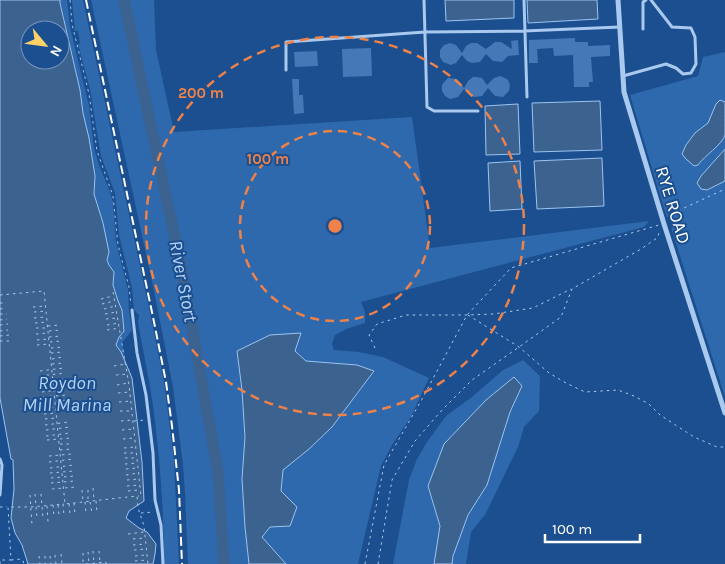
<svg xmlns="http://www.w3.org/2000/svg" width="725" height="564" viewBox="0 0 725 564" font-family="Karla,sans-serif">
	<rect width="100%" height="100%" fill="#1b4f8f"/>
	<path fill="#2e69ad" d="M60 0H67L70 27 89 106 94 148 99 165 110 192 113 202 116 242 128 290 129 311 132 330 122 343 125 357H123L116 345 119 337 124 331 122 310 118 301 113 285 114 272 109 265 107 260 109 252 94 194 95 176 83 113 80 90Z
		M72 0H83L149 308 164 382 174 460 179 564H164C164 511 160 459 153 406 149 378 143 351 138 323L139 315 134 310 132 288 119 235 115 193 101 156 90 89 78 44 80 43 78 31H75Z
		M91 0H154L156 50 174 132 412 117 430 248 649 221 644 227 361 302 365 312V323L346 329 335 335 332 344 334 350 359 352 383 357 429 378 411 417 392 445 381 466 358 564H286L262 537 270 527 281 491 283 470 309 449 332 427 374 372 357 365 306 361 295 351 301 333 237 352 242 390 245 437 242 479 245 527 249 564H188L185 494 183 465 173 387 153 286Z
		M725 52V397L672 231 670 213 667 218 630 95 698 76 703 57Z
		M523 360 540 376 539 411 524 427 518 447 485 515 471 532 466 564H452L453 556 468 515 487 485 510 412 522 387 514 377 486 400 444 444 428 486 440 526 434 564H393L409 480 417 459 427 442 446 416 472 397 503 370Z"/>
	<path fill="#3c6290" stroke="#9cc4f0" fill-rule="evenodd" d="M0 0H60V3L80 90 83 113 89 138 95 176 94 194 103 223 109 252 107 260 109 265 114 272 113 285 118 301 122 310 124 331 119 337 116 345 121 352 132 378 142 462 144 501 129 511 126 518 139 528 147 532 156 544 155 554 153 564H28L22 545 15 533 11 518 14 489 13 460 11 459 0 398ZM30 30H60V60H30Z
		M445 0H514V18L446 21Z
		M527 0H597L598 19 528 23Z
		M720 100 725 102C725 109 725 128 725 135 722 145 704 156 698 165L694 166 686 159 682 154 686 145 695 133 708 123 716 104Z
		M600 101 602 150 534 152 532 103Z
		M518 104 520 154 486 155 485 106Z
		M725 149V181L707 190 701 189 697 183 701 176Z
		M602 158 604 206 537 209 534 161Z
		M520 161 522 209 490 211 488 163Z
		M301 333 295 351 306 361 357 365 374 371 332 427 309 449 283 470 281 491 297 507 290 526 270 527 262 537 286 564H249L245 527 242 479 245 437 242 390 237 351 270 335Z
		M514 377 522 386 510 412 487 485 468 515 453 556 452 564H434L440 526 428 486 444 444 486 400Z"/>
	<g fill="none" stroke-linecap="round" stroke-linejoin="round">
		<path stroke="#3c6290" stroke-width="11" d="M124 0 182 271 218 472 224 564"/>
	</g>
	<path fill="#4478b7" d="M575 38V42H588V46L610 45V56L591 57 593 82H589V87H574L573 55 554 56 553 48 537 49 538 63H529V40Z
		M518 40 519 55 508 56 502 62 493 61 486 54 480 62 472 63 467 61 462 55 456 63 451 65 443 62 440 57V50L444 45 450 43 456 45 462 53 466 46 471 43H477L486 49 495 42H501L512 49 511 41Z
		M371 48 372 76 343 77 342 49Z
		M317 51 318 66 295 67 294 52Z
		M500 76 505 78 508 80 510 85 509 91 503 97 495 96 488 88 482 96 474 97 469 95 464 89 458 97 450 99 445 96 442 91V85L446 80 448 78 457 79 464 88 468 81 473 77H476L482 78 487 85 494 78Z
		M292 79H299V95H303L304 113 294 114Z"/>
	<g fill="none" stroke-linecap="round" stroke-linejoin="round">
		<path stroke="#a9c9ee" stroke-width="1" stroke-dasharray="2.5 4" stroke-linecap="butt" d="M70 0 72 24 89 94 97 151 113 196 118 245 129 287 131 305
			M669 220 684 208 725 189
			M113 292 129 385 141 496H138
			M0 295 44 291 65 504 137 496 138 508 144 526 148 564
			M101 299 113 296
			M0 303H6
			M102 304 114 301
			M33 307 45 306
			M0 309 6 308
			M104 309 115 306
			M34 312 46 311
			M0 314H7
			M105 314 116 312
			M468 315 519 347 549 373 566 383 585 392 618 390 634 396 649 404 660 415 694 437 717 447H725
			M34 318 46 317
			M106 319 118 318
			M0 320 7 319
			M35 323 47 322
			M0 325 8 324
			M107 325 119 323
			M48 326 60 325
			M36 328H47
			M107 330 120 328
			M0 331 8 330
			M49 331 61 330
			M36 334 48 333
			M0 336 9 335
			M49 337 61 336
			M37 340 49 339
			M0 341H10
			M50 342 62 341
			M37 345 49 344
			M51 348 63 347
			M375 348 369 335 377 324 406 315H467L493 314 533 308 571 289
			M51 353 63 352
			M52 359 63 357
			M52 364 64 363
			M114 366 126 364
			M40 371 64 368
			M116 375 128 374
			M40 376 65 373
			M41 381 65 379
			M117 385 128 383
			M42 387 66 384
			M42 392 66 389
			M118 393 130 392
			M43 397 67 395
			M119 402 131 401
			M43 403 67 400
			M44 408 56 407
			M120 411H132
			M44 414 56 413
			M45 419 56 418
			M121 421 133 420
			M134 421 145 420
			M45 425 69 422
			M46 430 70 427
			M122 430 134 429
			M46 436 70 433
			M123 439 134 438
			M47 440 71 438
			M60 444H71
			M124 448 135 447
			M60 450 72 449
			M124 453H136
			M49 456 72 454
			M125 458H136
			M49 462 73 459
			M125 464 137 463
			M50 468 74 465
			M126 469 137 468
			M50 473 74 471
			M126 475 138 473
			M51 478 75 476
			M127 480 139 479
			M51 483 75 481
			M127 486 139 485
			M93 488 94 500
			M52 489 76 487
			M82 490 83 501
			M88 490V501
			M128 491 140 490
			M35 494 37 518
			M41 494 43 518
			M30 495 32 525
			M96 501 97 513
			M85 502 86 514
			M90 502 92 513
			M74 503 75 515
			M63 504 64 516
			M69 504 70 515
			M53 505 54 517
			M58 505 59 516
			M47 506 48 522
			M0 507H7
			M141 513 154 512
			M128 534 144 532
			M133 539 144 538
			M133 545 145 544
			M134 550 146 549
			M93 551 94 563
			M99 551 100 564
			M88 552 89 564
			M83 553V564
			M61 554 62 564
			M55 555 56 564
			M39 556 40 564
			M45 556V564
			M50 556 51 564
			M135 556 146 555
			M11 560 22 559 23 561 24 564
			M135 561 147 560
			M0 564V560H11L8 507H31L64 504
			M86 564 106 562V564
			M365 564 384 465 421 401 467 315 511 268 659 225
			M378 564 392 480 415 441 442 410 472 380 519 347 561 317 572 289 641 249 657 238 660 231"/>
		<path stroke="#a9c9ee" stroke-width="3" d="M424 0 427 107 434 111H478
			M524 0 527 97
			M643 29V2L646 0
			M286 70V42L425 32 524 31 620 27
			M623 76 666 64 676 68 683 74 691 73 696 64 695 37 691 28 672 27 651 0
			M132 310 137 353 146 395 153 453 155 500 161 525 163 564
			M0 459 2 465 0 495"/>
		<path stroke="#a9c9ee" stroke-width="5" d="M618 0 624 92 664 224 725 413"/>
		<path stroke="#fff" stroke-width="2" stroke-dasharray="9 4" stroke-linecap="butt" d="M86 0 153 317 166 382 172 426 179 490 182 564"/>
	</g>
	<g fill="none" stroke="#ee8249" stroke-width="2.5" stroke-dasharray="9 6">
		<circle cx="335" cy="226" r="95"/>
		<circle cx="335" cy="226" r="189"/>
	</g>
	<g text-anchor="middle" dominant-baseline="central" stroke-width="4" stroke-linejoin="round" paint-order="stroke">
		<g font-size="18" fill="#fff" stroke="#1b4f8f">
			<text transform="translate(673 205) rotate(73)">RYE ROAD</text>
		</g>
		<g font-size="19" font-style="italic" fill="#b5d3f5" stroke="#1b4f8f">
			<text transform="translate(183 281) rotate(79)">River Stort</text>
			<text x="67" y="383">Roydon<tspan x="67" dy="22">Mill Marina</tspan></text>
		</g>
	</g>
	<circle cx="335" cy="226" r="8" fill="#ee8249" stroke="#1b4f8f" stroke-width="2.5"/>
	<g font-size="15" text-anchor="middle" font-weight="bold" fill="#ee8249" stroke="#1b4f8f" stroke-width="4" stroke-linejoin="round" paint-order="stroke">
		<text x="201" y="98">200 m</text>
		<text x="268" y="164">100 m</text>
	</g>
	<g transform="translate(45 45) rotate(119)"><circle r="24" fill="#1b4f8f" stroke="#7695bc"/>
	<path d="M0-4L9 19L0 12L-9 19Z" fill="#ffd166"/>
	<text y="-8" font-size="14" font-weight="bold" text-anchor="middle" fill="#ffffff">N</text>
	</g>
	<path d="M545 534v8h95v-8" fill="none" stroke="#ffffff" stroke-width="2.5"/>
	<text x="552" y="534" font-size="15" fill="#ffffff" stroke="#1b4f8f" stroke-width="4" paint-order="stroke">100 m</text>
</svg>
